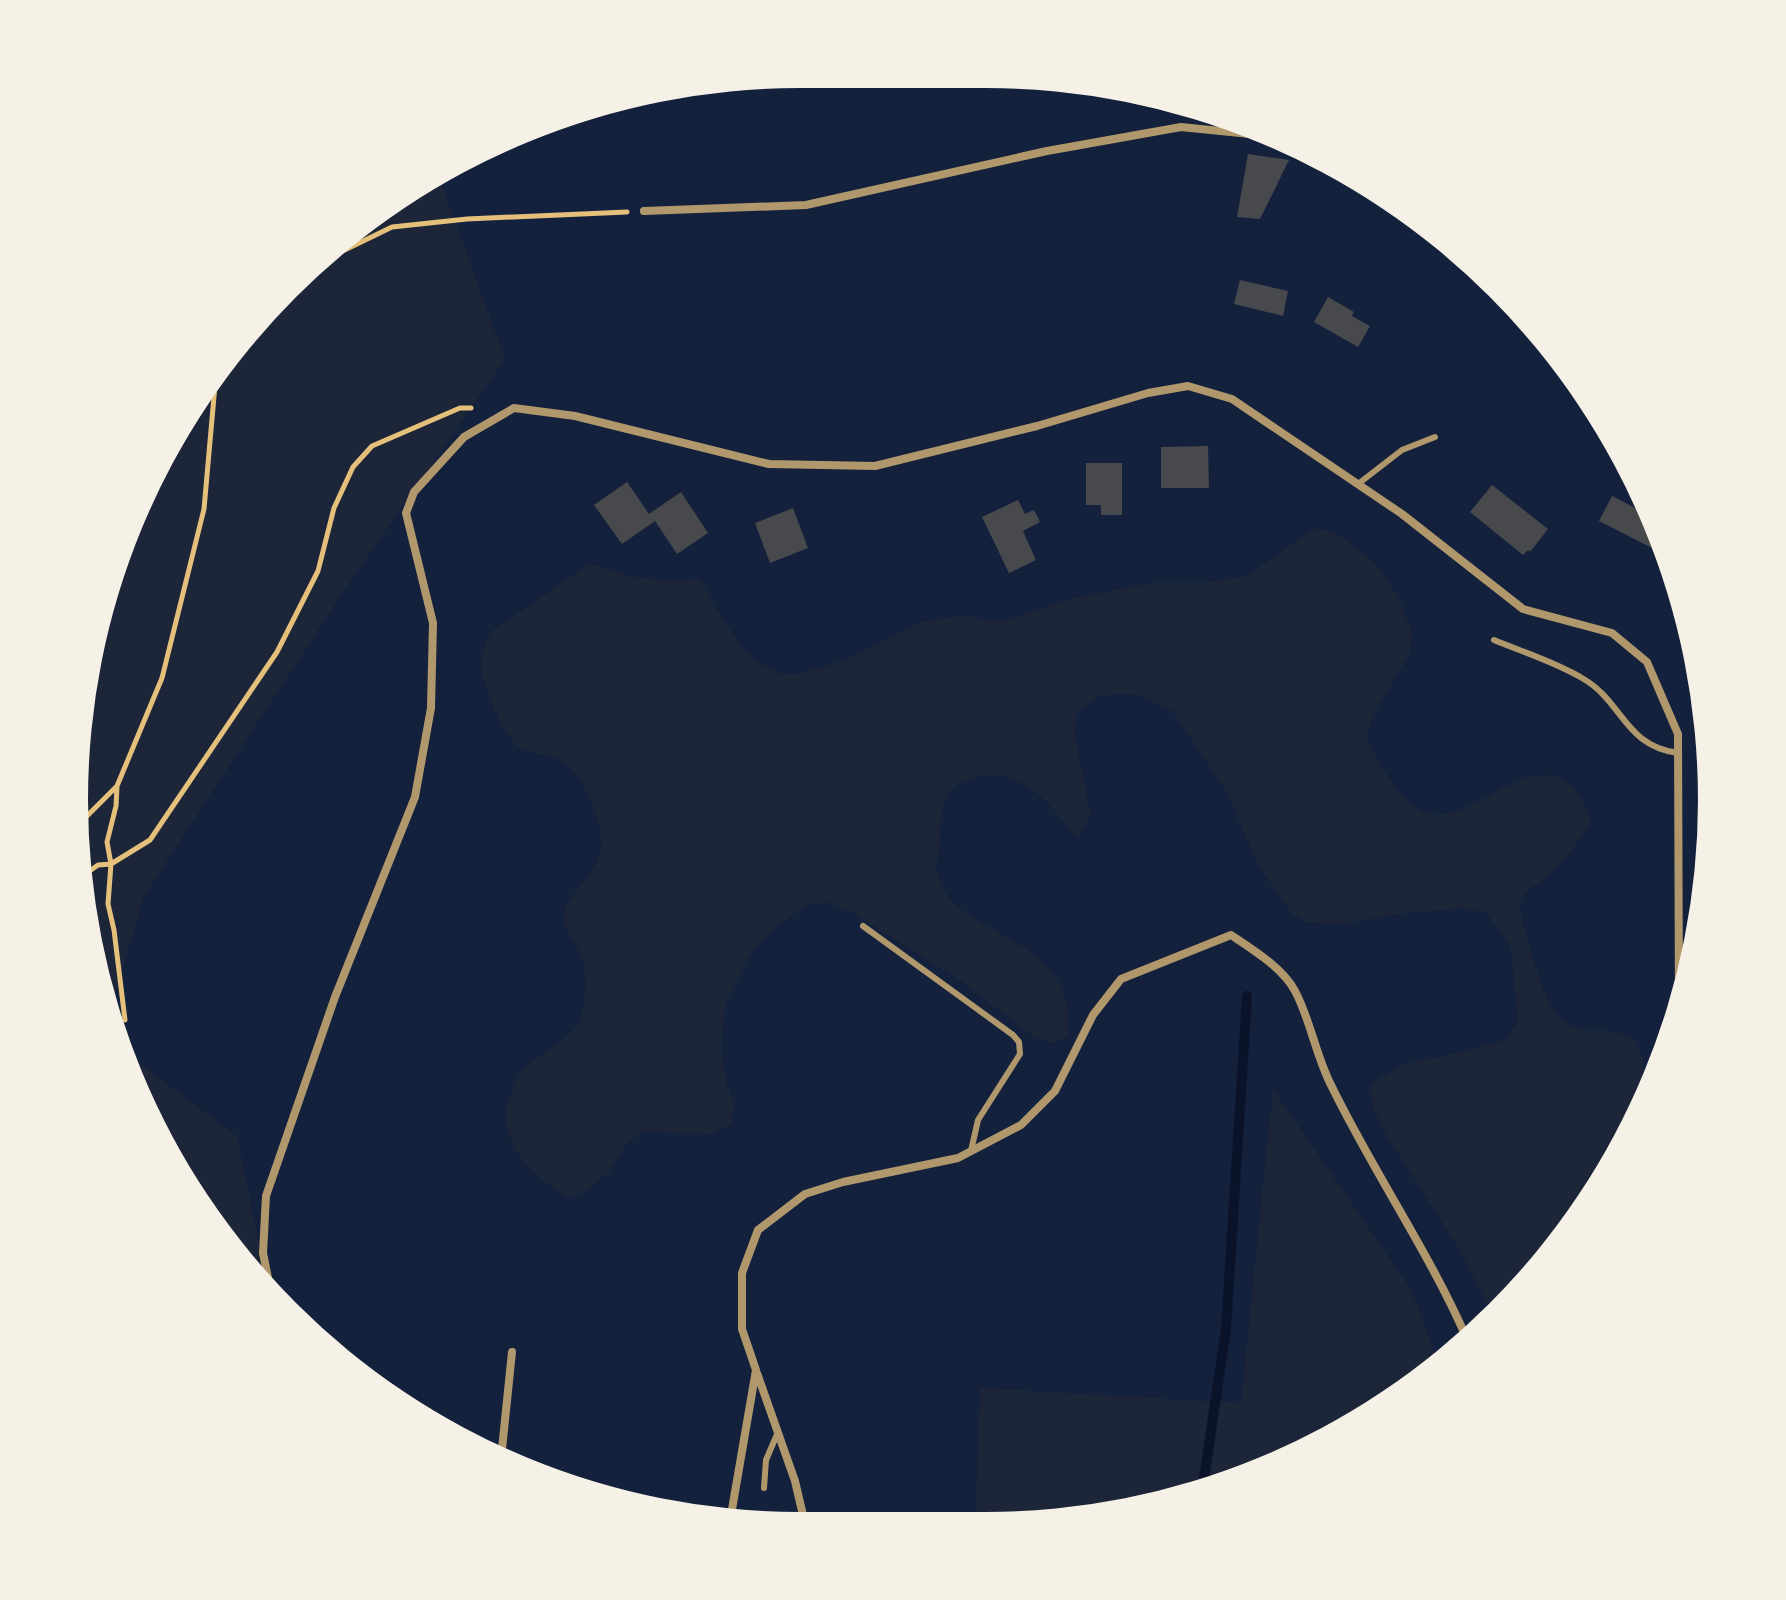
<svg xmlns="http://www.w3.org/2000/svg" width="1786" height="1600" viewBox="0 0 1786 1600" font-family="Commissioner,sans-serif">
	<rect width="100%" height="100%" fill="#14213d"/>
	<path fill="#1d2539" d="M438 174 505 359 345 589 144 896 109 1016 99 987 74 800 88 658 149 479 224 358 358 224Z
		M1316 528 1335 532 1373 561 1398 596 1413 635 1408 657 1373 715 1367 739C1379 762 1396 795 1418 809 1471 844 1550 708 1591 820 1580 842 1564 861 1545 878 1536 886 1523 890 1520 903 1517 913 1543 991 1549 1003 1554 1014 1563 1023 1575 1028 1587 1033 1599 1030 1612 1031 1619 1032 1628 1037 1635 1040L1643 1059 1648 1091 1615 1163 1532 1279 1497 1311 1491 1309 1455 1242 1387 1136 1373 1109 1370 1084 1405 1064 1472 1050 1506 1039 1518 1021 1510 944 1486 913 1464 908 1399 914 1342 924 1307 922 1292 914 1259 866 1227 793 1172 711 1138 695 1120 694 1097 697 1077 713 1075 735 1091 816 1078 838C1051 807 1027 770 981 776 971 777 956 783 949 792 940 804 941 825 940 839 939 848 936 860 937 870 947 941 1078 927 1068 1036L1052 1043 1035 1038 960 980 853 913 831 903 808 904 776 927 749 956 727 1000 722 1028 721 1052 727 1086 735 1104 731 1124 712 1134 643 1132 628 1142 609 1172 590 1188 570 1198C535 1178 495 1143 509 1099 513 1088 517 1075 526 1067 543 1050 576 1039 582 1014 586 997 587 970 580 954 575 943 565 934 564 921 561 899 594 877 600 853 606 826 583 771 557 758 545 752 529 755 517 746 504 736 481 682 481 665 481 653 487 641 492 631L588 565C606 566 619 574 636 577 657 581 679 580 700 579L717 610 745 651 761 664 780 674H799L842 661 920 622 967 615 985 621 1005 620 1069 599 1152 583H1202L1246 576Z
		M123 1051 237 1136 267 1285 224 1242 149 1121Z
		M1273 1089 1412 1291 1439 1366 1428 1376 1307 1451 1173 1501 1033 1524H975L980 1388 1241 1403Z"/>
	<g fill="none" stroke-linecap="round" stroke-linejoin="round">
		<path stroke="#0b132b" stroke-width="10" d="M1206 1489 1204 1479 1226 1329 1247 996"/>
	</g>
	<path fill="#48494c" d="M695 84V89L655 92 658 88Z
		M519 135V137L472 158 470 154 479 149Z
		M1248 154 1289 160 1260 219 1237 217Z
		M1240 280 1288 291 1283 316 1234 304Z
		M1328 297 1354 312 1352 316 1370 326 1358 347 1314 322Z
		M1208 446 1209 488H1161V447Z
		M1086 463H1122V515H1101V505H1086Z
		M627 482 649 514 681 492 708 533 677 554 655 521 622 544 594 505Z
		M1492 485 1548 529 1530 552 1528 550 1523 555 1470 512Z
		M1612 496 1651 516 1663 547 1660 552 1599 521Z
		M1018 500 1025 514 1034 510 1040 522 1023 531 1036 560 1009 573 982 517Z
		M793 508 808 548 770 563 755 523Z"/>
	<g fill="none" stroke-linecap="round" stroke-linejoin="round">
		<path stroke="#e5c07b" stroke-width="5" d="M320 262 392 227 467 219 627 212
			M117 787 116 806 107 842 111 864 108 904 114 930 125 1020
			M77 826 117 786 162 678 204 509 216 374 232 350
			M84 875 98 865 111 864 150 840 277 652 318 571 334 508 353 467 372 446 460 408H471"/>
		<path stroke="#b1986c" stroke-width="6" d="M1358 484 1402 450 1435 437
			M1494 640C1523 652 1555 662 1582 678 1623 701 1624 746 1678 753
			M863 926 1013 1035 1019 1042 1020 1054 978 1120 971 1151
			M764 1488 766 1460 778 1432"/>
		<path stroke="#b1986c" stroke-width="8" d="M644 211 806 205 1047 151 1181 127 1250 134
			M270 1288 263 1253 266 1196 335 997 415 797 431 708 433 623 406 513 414 492 464 437 514 408 575 416 769 464 875 466 1037 426 1148 393 1188 386 1232 399 1402 514 1523 609 1612 633 1647 662 1678 734 1679 1009
			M757 1373 795 1481 805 1524
			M501 1459 512 1352
			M730 1521 756 1370 742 1329V1273L758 1230 805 1194 843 1182 958 1158 1021 1125 1055 1091 1093 1015 1121 979 1231 935C1252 949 1283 968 1295 991 1311 1021 1316 1057 1332 1087 1374 1173 1429 1252 1467 1339"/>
	</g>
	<path d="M0 0H1786V1600H0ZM800 88H986A712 712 0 0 1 1698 800V800A712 712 0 0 1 986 1512H800A712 712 0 0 1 88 800V800A712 712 0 0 1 800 88Z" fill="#f6f1e7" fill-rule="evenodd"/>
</svg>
